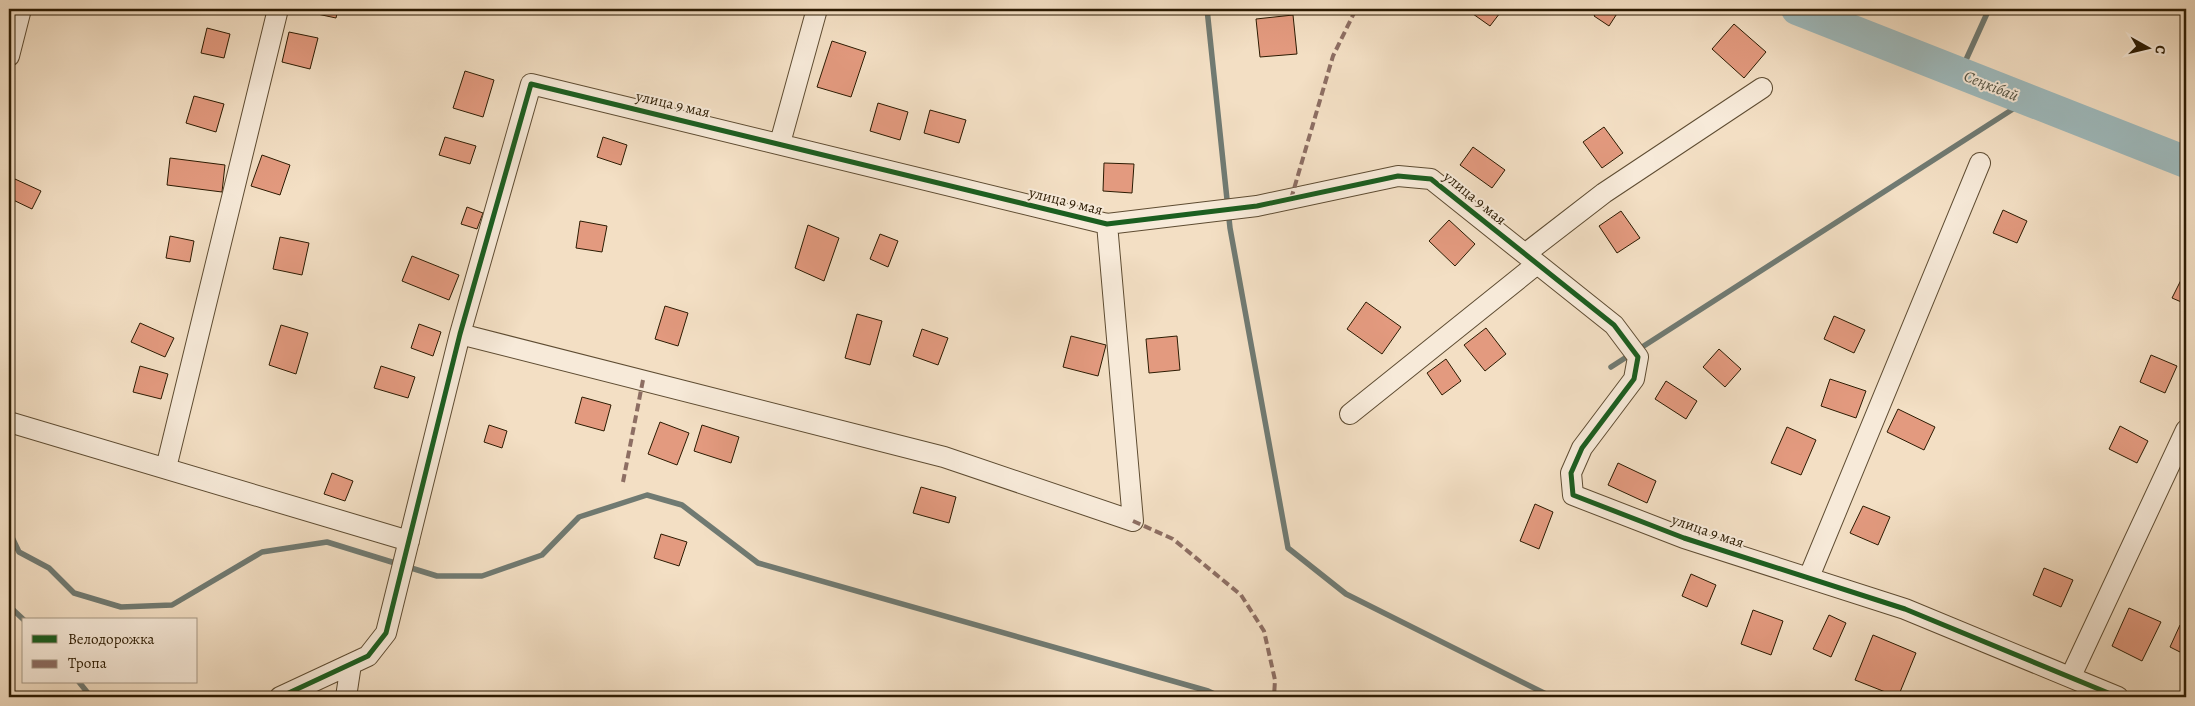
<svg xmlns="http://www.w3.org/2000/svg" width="2195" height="706" viewBox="0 0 2195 706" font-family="Alegreya,serif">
	<rect width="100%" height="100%" fill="#f3dfc4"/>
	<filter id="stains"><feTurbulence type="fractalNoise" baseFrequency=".004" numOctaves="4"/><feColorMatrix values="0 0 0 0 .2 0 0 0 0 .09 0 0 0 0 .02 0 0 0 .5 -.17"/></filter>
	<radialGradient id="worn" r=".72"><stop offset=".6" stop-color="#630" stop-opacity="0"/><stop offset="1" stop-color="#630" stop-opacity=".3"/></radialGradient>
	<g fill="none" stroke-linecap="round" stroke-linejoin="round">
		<path stroke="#707a72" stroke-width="5.5" d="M1207 9 1230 228 1288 548 1346 594 1552 697
			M1960 73 1989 9
			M1611 367 2027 100
			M9 531 19 552 49 568 74 593 121 607 172 605 262 552 327 542 437 576H482L542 555 579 517 647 495 682 505 758 563 1208 691 1221 697
			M9 606 24 620
			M79 682 91 697"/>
		<path stroke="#9ebabd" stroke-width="32" d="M1797 9 2186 162"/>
	</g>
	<path fill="#e39a7f" stroke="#2c1b02" d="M309 9H338L336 18 308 12Z
		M1466 9H1503L1490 26Z
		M1599 9H1620L1609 26 1594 16Z
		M1293 15 1297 54 1260 57 1256 19Z
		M1734 24 1766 52 1744 78 1712 49Z
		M207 28 230 34 224 58 201 53Z
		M289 32 318 38 310 69 282 62Z
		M832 41 866 52 851 97 817 87Z
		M465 71 494 80 483 117 453 108Z
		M194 96 224 104 216 132 186 123Z
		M878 103 908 112 900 140 870 131Z
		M930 110 966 120 959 143 924 133Z
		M1604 127 1623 153 1602 168 1583 142Z
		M445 137 476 146 470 164 439 155Z
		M603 137 627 145 621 165 597 157Z
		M1473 147 1505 170 1492 188 1460 165Z
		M262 155 290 165 280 195 251 186Z
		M170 158 225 165 222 192 167 185Z
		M1104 163 1134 164 1132 193 1103 191Z
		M15 179 41 191 32 209 9 198V192Z
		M467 207 483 213 477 229 461 224Z
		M2003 210 2027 221 2017 243 1993 233Z
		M1621 211 1640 238 1617 253 1599 226Z
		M1449 220 1475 244 1455 266 1429 241Z
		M580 221 607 226 602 252 576 248Z
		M808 225 839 238 824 281 795 268Z
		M880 234 898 241 888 267 870 259Z
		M170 236 194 241 190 262 166 258Z
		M280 237 309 243 302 275 273 269Z
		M412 256 459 275 449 300 402 281Z
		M2185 272 2186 273V304L2172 298Z
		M1366 302 1401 327 1382 354 1347 329Z
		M665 306 688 313 678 346 655 339Z
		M857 314 882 321 870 365 845 358Z
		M1834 316 1865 330 1854 353 1824 339Z
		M140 323 174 338 165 357 131 342Z
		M419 324 441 332 433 356 411 348Z
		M281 325 308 333 296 374 269 365Z
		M1486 328 1506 354 1485 371 1464 345Z
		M922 329 948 338 938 365 913 356Z
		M1071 336 1106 345 1098 376 1063 367Z
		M1177 336 1180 370 1149 373 1146 339Z
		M1719 349 1741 369 1725 387 1703 367Z
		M2151 355 2177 366 2165 393 2140 382Z
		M1446 359 1461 381 1442 395 1427 373Z
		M140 366 168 374 161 399 133 392Z
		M381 366 415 377 408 398 374 388Z
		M1830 379 1866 391 1856 418 1821 406Z
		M1666 381 1697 401 1686 419 1655 399Z
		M582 397 611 405 604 431 575 423Z
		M1898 409 1935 427 1924 450 1887 432Z
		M660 422 689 433 677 465 648 454Z
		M489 425 507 431 502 448 484 442Z
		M702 425 739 437 731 463 694 451Z
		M2120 426 2148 441 2137 463 2109 449Z
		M1787 427 1816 440 1801 475 1771 463Z
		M1618 463 1656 481 1647 503 1608 485Z
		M332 473 353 481 345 501 324 494Z
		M921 487 956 497 949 523 913 513Z
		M1535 504 1553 512 1539 549 1520 541Z
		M1863 506 1890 517 1878 545 1850 533Z
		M661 534 687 542 679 566 654 558Z
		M2044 568 2073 580 2061 607 2033 595Z
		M1691 574 1716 585 1707 607 1682 596Z
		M2129 608 2161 622 2142 661 2112 646Z
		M1753 610 1783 621 1771 655 1741 644Z
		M1829 615 1846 623 1831 657 1813 649Z
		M2180 625 2186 628V655L2170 647Z
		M1873 635 1916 653 1898 697 1855 680Z"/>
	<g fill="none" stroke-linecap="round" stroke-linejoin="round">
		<g stroke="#5e4c32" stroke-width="22">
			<path id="minor" d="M9 56 21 9
				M780 143 817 9
				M1525 254 1604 193 1762 88
				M460 334 944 457 1133 521 1107 224
				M1350 414 1537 264
				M9 422 409 541
				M166 468 278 9
				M1809 577 1980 163
				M2071 676 2186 430
				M280 697 368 656 386 633 460 334 531 84 1107 224 1257 206 1398 176 1431 179 1614 325 1638 357 1634 379 1582 448 1571 473 1573 495 1684 538 1905 609 2118 697
				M346 697 351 664"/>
		</g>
		<use href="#minor" stroke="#f7ead9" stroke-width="20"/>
		<path stroke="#8d6e63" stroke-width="4" stroke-dasharray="8 4" stroke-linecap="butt" d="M1291 199 1333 56 1356 9
			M623 482 643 380
			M1133 521 1173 539 1241 595 1264 631 1275 680 1274 697"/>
		<g stroke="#f7ead9" stroke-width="8">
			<path id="cycleway" d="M280 697 368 656 386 633 460 334 531 84 1107 224 1257 206 1398 176 1431 179 1614 325 1638 357 1634 379 1582 448 1571 473 1573 495 1684 538 1905 609 2118 697"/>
		</g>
		<use href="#cycleway" stroke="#1b5e20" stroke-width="5"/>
	</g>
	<g text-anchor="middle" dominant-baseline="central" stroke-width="4" stroke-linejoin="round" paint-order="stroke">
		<g font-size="15" fill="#2c1b02" stroke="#f7ead9">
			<text transform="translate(673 104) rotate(13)">улица 9 мая</text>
			<text transform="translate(1475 198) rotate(39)">улица 9 мая</text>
			<text transform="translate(1066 201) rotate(14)">улица 9 мая</text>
			<text transform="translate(1708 531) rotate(19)">улица 9 мая</text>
		</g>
		<g font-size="16" font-style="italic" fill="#545343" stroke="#f7ead9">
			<text transform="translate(1991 86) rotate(22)">Сеңкібай</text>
		</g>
	</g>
	<rect width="2195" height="706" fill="none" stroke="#f3dfc4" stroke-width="30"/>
	<rect x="10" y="10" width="2175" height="686" fill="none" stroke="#2c1b02" stroke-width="2.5"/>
	<rect x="15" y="15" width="2165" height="676" fill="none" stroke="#2c1b02"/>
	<rect x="22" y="618" width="175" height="65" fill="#f7ead9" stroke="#a69783"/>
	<rect x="32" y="635" width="25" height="8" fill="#1b5e20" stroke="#a69783"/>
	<text x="68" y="644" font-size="15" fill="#2c1b02">Велодорожка</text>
	<rect x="32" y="660" width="25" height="8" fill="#8d6e63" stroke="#a69783"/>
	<text x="68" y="668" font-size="15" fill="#2c1b02">Тропа</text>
	<g transform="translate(2148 48) rotate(98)" stroke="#f7ead9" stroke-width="4" paint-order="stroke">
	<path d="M0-4L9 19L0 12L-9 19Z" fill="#2c1b02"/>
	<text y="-8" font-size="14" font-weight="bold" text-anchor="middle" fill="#2c1b02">С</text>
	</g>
	<rect width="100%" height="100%" filter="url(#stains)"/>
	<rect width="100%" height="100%" fill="url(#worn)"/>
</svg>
